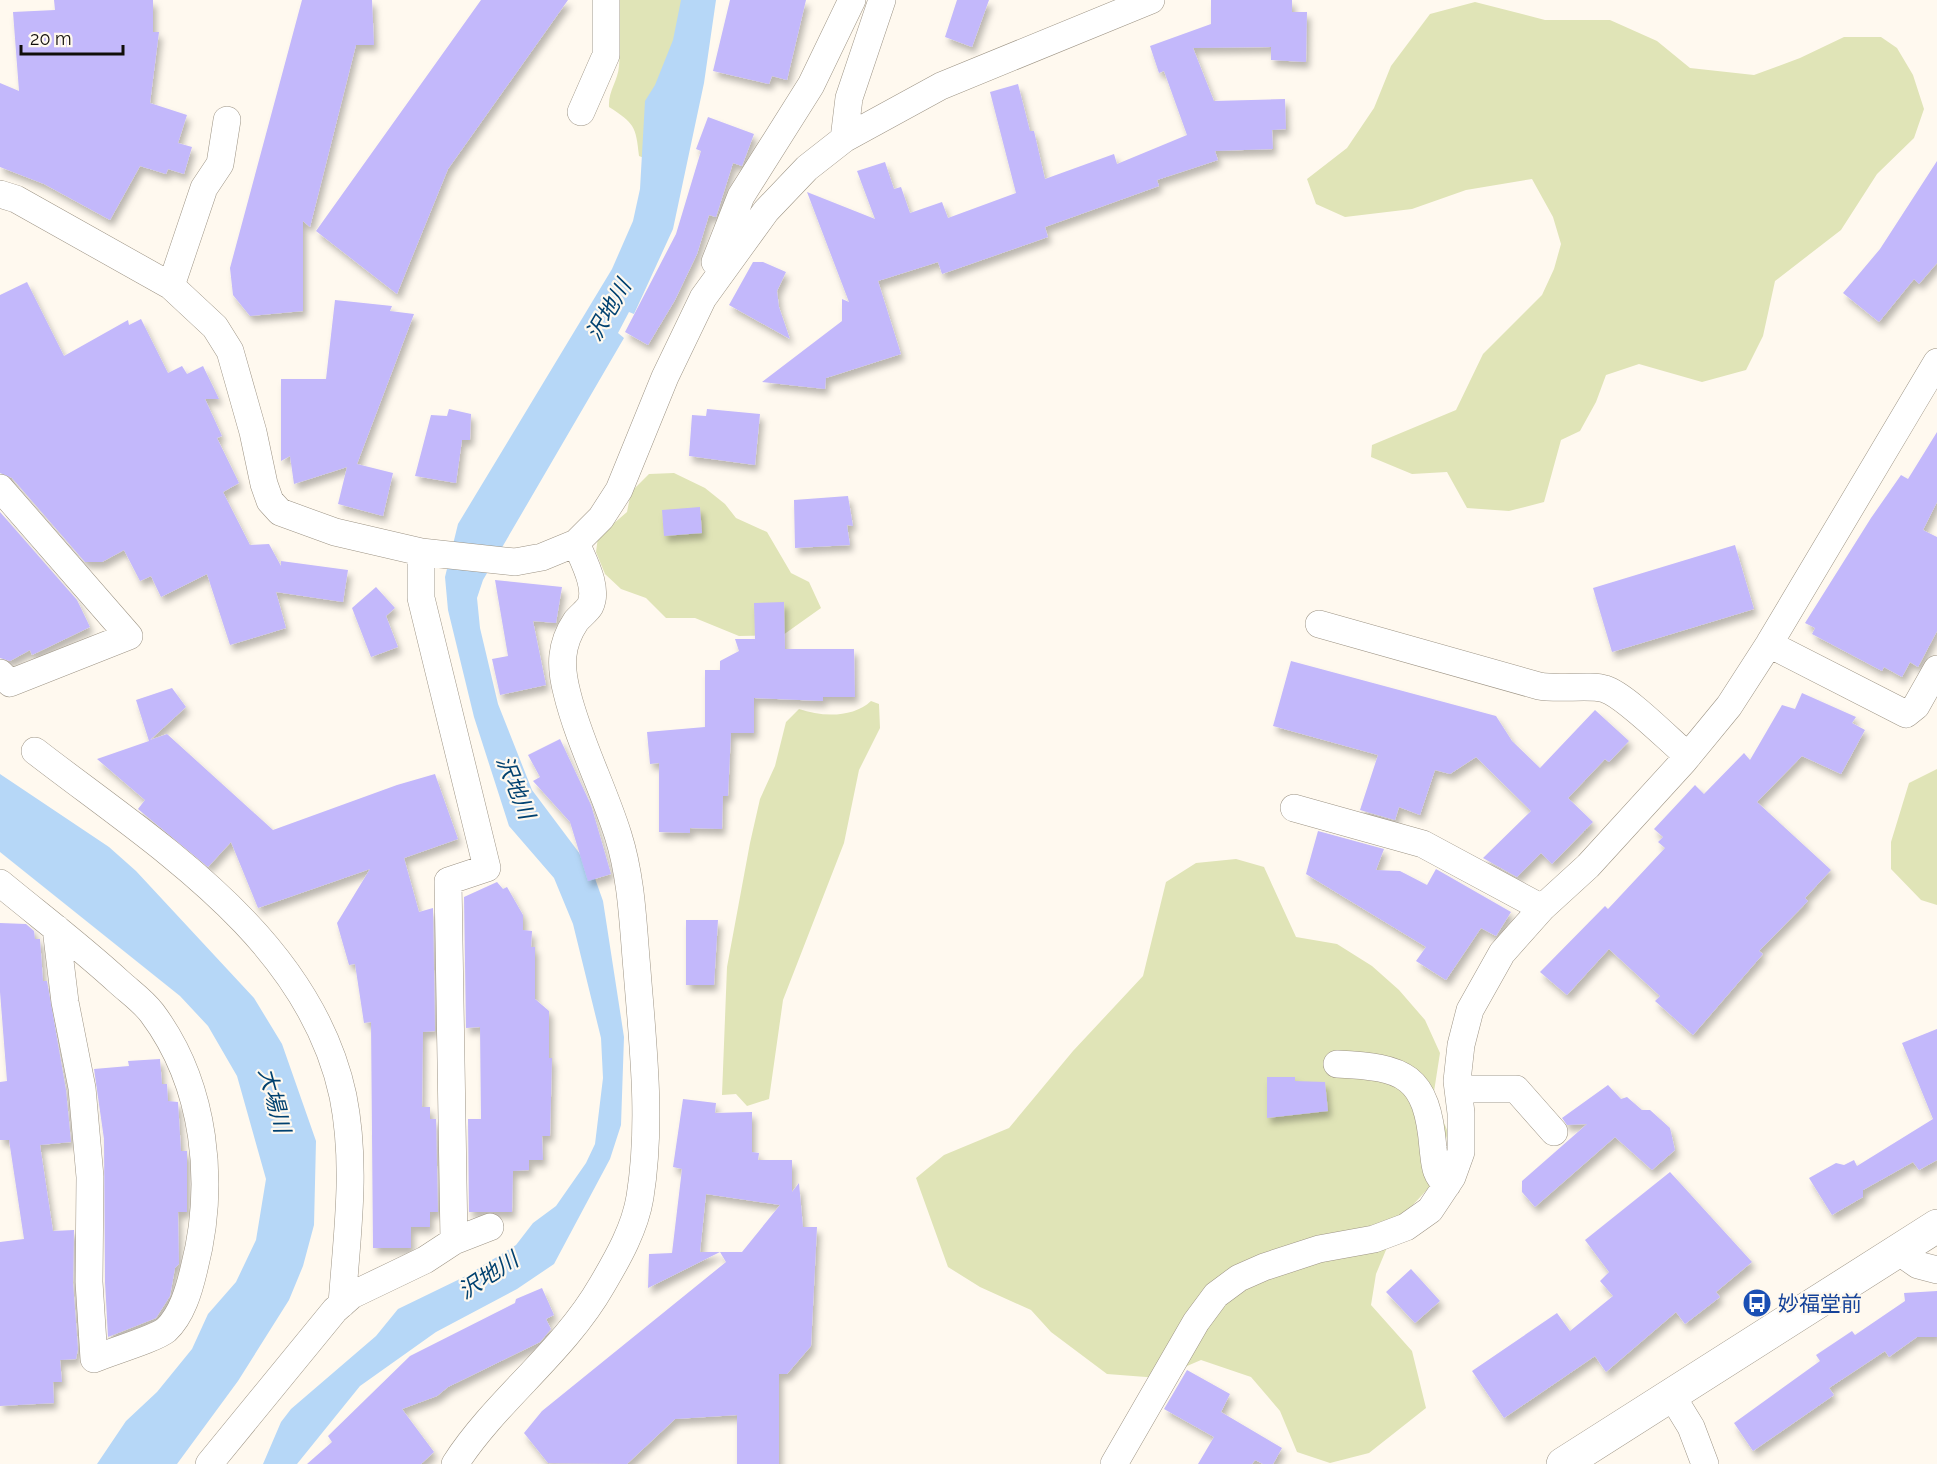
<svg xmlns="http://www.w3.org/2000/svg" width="1937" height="1464" viewBox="0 0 1937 1464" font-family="Raleway,'Noto Sans JP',sans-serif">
	<defs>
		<filter id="shadow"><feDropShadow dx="3.5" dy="6" stdDeviation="3" flood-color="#0004"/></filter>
	</defs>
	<rect width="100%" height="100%" fill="#fff9ef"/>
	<path fill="#e0e4b7" d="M612 0H687L649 160 639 156C636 126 634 123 609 107 608 91 618 81 619 66 621 44 615 21 612 0Z
		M1475 2 1545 20H1610L1657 41 1690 68 1754 75 1800 58 1844 37H1881L1897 48 1913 75 1924 109 1914 138 1877 174 1841 230 1775 281 1763 336 1746 370 1702 382 1639 364 1606 375 1596 402 1580 431 1561 440 1544 502 1509 511 1467 508 1447 472 1412 474 1371 457 1372 445 1456 410 1483 354 1542 295 1554 269 1561 244 1553 217 1532 179 1466 190 1412 209 1345 217 1316 204 1307 179 1347 148 1374 108 1391 66 1430 14Z
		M674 473 705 488 725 504 736 518 767 532 791 573 809 582 821 608 783 635 739 636 695 618H666L646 598 621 589 605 574 596 552 598 537 627 512 631 492 649 474Z
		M871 701 879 704 880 728 859 770 844 843 783 1000 769 1099 747 1106 736 1094 722 1095 727 967 750 843 760 799 775 766 786 722 799 709C822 717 853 718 871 701Z
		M1937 769V905L1921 900 1891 869V842L1909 783Z
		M1236 859 1264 867 1296 937 1337 944 1372 966 1399 990 1425 1020 1440 1053 1433 1098 1448 1132 1436 1180 1398 1221 1376 1274 1371 1305 1412 1351 1426 1408 1369 1453 1330 1463 1297 1452 1280 1411 1251 1377 1201 1360 1159 1378 1107 1374 1051 1332 1031 1310 980 1287 948 1267 916 1178 944 1155 1009 1128 1073 1051 1143 976 1166 882 1196 863Z"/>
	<path fill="#b6d7f7" d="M681 0H716L704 83 673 229 634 314 629 312 618 333 624 338 483 580 477 598 480 628 498 704 532 790 592 870 603 901 624 1037 621 1125 610 1159 554 1264 517 1289 436 1332 360 1386 297 1464H263L281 1422 291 1409 376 1336 398 1309 466 1276 516 1245 533 1223 556 1206 586 1163 595 1144 603 1078 601 1038 573 924 554 878 509 826 474 717 448 610 445 577 458 524 612 269 633 221 640 189 645 101 655 85 673 40Z
		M0 774 109 847 136 871 254 998 282 1044 316 1141 314 1225 303 1266 289 1300 238 1381 177 1464H97L126 1421 157 1392 192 1349 208 1314 236 1282 256 1240 266 1179 237 1076 208 1026 180 996 0 852Z"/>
	<path fill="#c3b8fb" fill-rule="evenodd" filter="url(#shadow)" d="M54 0H153V32H159L150 103 187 115 178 143 192 147 184 174 168 169 166 174 140 166 110 220 44 184 0 167V83L19 91 13 12 55 10Z
		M302 0H372L374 45H356L310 227 303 221V311L250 316 233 295 230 268Z
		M481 0H568L448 169 397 294 316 231Z
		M730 0H806L787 80 772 76 769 84 713 71Z
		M957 0H989L972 47 945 37Z
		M1211 0H1292V12H1307L1306 62 1271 60V47L1193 48 1214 101 1285 99 1286 129 1272 130 1273 149 1215 151 1218 160 1157 180 1159 186 1045 227 1048 237 942 274 938 262 878 281 901 354 826 378 825 389 762 382 842 321V299L849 302 807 192 875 219 857 171 885 162 894 189 901 187 910 213 942 202 948 218 1016 193 990 92 1018 84 1030 131H1034L1045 179 1114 154 1117 164 1187 135 1164 71 1159 73 1150 46 1211 24Z
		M708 117 754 134 742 166 733 163 716 217 709 215 697 254 675 300 648 345 625 332 676 234 701 151 696 149Z
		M1937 161V263L1919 284 1914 279 1879 322 1843 293 1880 249Z
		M753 262H763L786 272 777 291 779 307 790 339 729 305Z
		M27 282 64 356 128 320 129 325 141 319 168 373 182 366 187 374 203 366 219 399H205L222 436 217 438 239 483 223 492 250 545 269 544 281 566V561L348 570 343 602 276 592 286 628 230 645 207 574 161 597 151 576 140 581 124 550 102 562H85L12 478 0 473V295Z
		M335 300 392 306 390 311 414 314 357 464 393 473 383 516 338 504 347 467 294 484 290 456 281 461V379H326Z
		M449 409 471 414 470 440H462L456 483 415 476 431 415 447 416Z
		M707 409 760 414 755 465 689 456 692 415 706 416Z
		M1937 432V502L1923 530 1937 537V631L1918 667 1910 662 1902 677 1884 667 1882 671 1812 634 1815 628 1805 623 1871 518 1901 475 1908 479Z
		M848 496 853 526 847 525 850 545 795 548 794 500Z
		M700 507 702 533 664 536 662 510Z
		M0 512 77 600 90 627 32 655 30 650 10 661 0 658Z
		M1735 545 1754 609 1612 652 1593 588Z
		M495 580 562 587 556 623 533 621 546 685 500 695 492 659 508 656Z
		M376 587 395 608 386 616 398 647 371 657 352 608Z
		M784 602 785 649H854L855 697H823V701L754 698V733H731L728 796H723L722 829 690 828V833L659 832V763L650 764 647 732 705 727V670H720V661L739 651 735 639H755L754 603Z
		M1291 661 1496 716 1512 741 1540 768 1595 710 1629 741 1609 762 1605 759 1568 798 1593 822 1552 864 1541 853 1517 877 1483 858 1531 811 1476 757 1450 774 1435 770 1420 815 1399 807 1395 820 1360 810 1378 755 1273 726Z
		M172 688 186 707 150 740 167 734 273 830 397 785 435 774 458 839 404 858 419 912 433 908 435 1031 423 1032 422 1107H430V1119H436L438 1212H430V1227H411V1248H373L371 1022 364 1023 355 964 349 965 337 923 370 869 258 908 231 842 208 867 138 809 145 800 97 759 149 741 136 700Z
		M1802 693 1856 717 1852 723 1865 730 1841 774 1802 756 1757 802 1831 870 1805 898 1808 901 1759 951 1763 954 1693 1035 1655 1001 1660 996 1609 949 1567 995 1540 972 1605 906 1608 909 1665 848 1658 842 1663 837 1654 829 1695 785 1704 794 1744 753 1750 760 1782 705 1795 709Z
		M560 739 591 805 611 874 588 881 570 822 533 781 540 777 528 755Z
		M1318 831 1384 849 1376 870 1400 871 1427 885 1436 869 1511 912 1496 936 1481 928 1446 980 1416 961 1426 947 1306 874Z
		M497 882 503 889 507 887 523 915V930L532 931 531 947H535V999L549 1011V1058H552L550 1136H542L543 1160H529V1170L513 1171 512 1212H469L468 1119H481L480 1027 466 1028 464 897Z
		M686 920H718L714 985H686Z
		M0 923 26 924 34 931 35 939H40L43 981H47L66 1090 71 1142 40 1145 53 1231 74 1230 73 1283 78 1349 76 1359 60 1360 62 1382H53L54 1403 0 1406V1242L24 1239 9 1140H0V1082L7 1081 0 992Z
		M1937 1029V1160L1919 1170 1913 1162 1863 1190V1197L1832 1215 1809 1178 1836 1163 1844 1165 1854 1160 1857 1166 1933 1119 1902 1043Z
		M160 1059 162 1084H167L168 1101 178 1102 181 1151H187V1212H178L179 1264 175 1268 170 1296 156 1318 108 1337 105 1282 104 1139 94 1069 129 1066 128 1061Z
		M1267 1077H1295V1081L1325 1082 1328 1111 1267 1118Z
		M1608 1085 1621 1099 1627 1097 1642 1110H1650L1670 1128 1675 1150 1652 1170 1615 1137 1535 1207 1522 1192V1181L1587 1124 1567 1125 1562 1118Z
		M683 1099 716 1103 715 1113 752 1112V1152L759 1153 758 1160H792V1192L799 1183 803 1227H817L811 1346 787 1374H779V1464H737V1415L675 1419 627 1464 548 1463 524 1433 542 1411 726 1262 720 1252 648 1288 649 1254 672 1253 682 1169 673 1167ZM706 1194 780 1205 742 1252H700Z
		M1670 1172 1752 1262 1716 1292 1720 1297 1685 1324 1676 1312 1606 1372 1595 1356 1504 1418 1472 1371 1557 1313 1570 1331 1613 1296 1600 1281 1609 1272 1585 1240Z
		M1411 1269 1440 1301 1415 1323 1386 1292Z
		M542 1288 554 1315 546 1319 551 1329 540 1342 448 1387 437 1396 402 1409 434 1452 421 1464H307L332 1442 328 1436 410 1356 515 1303 516 1299Z
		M1937 1291V1337H1917L1889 1357 1885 1351 1829 1388 1834 1395 1753 1451 1734 1423 1820 1361 1816 1355 1852 1331 1855 1335 1905 1301 1904 1293Z
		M1187 1370 1230 1394 1221 1412 1282 1448 1273 1464H1263L1255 1460 1252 1464H1198L1214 1437 1164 1409Z"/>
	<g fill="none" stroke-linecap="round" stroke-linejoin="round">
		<g stroke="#9d9485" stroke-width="28">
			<path id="street" d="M581 112 606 55V0
				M844 139 849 98 882 0
				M0 194 16 199 171 286 215 327 230 351 253 432 264 484 270 501 280 512 335 532 421 552 515 562 542 557 576 543 601 518 619 490 665 377 703 298 766 211 807 168 844 139 941 86 1151 0
				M715 262 741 196 811 85 852 0
				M171 286 204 188 220 164 227 120
				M0 488 129 636 10 683 0 673
				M421 552V598L487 868 448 881 454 1241
				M1319 624 1539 686C1559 690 1590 684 1605 689 1625 695 1669 740 1688 756
				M1769 644 1906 714 1916 706 1937 669
				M35 751C155 844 309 937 343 1096 357 1166 347 1234 342 1304
				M1294 808 1423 844 1542 908
				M0 883C40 916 81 947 119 982 130 992 143 1001 152 1013 206 1085 216 1184 194 1269 189 1290 182 1315 166 1330 155 1339 110 1352 94 1359L89 1282 90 1177 82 1088 65 1002 56 928
				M1337 1064C1405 1067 1427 1075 1433 1148 1435 1164 1434 1174 1447 1185
				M1458 1089H1516L1554 1132
				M1898 1251 1918 1265 1937 1270
				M1672 1396 1691 1427 1705 1464
				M209 1464 335 1310 352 1295 425 1260 454 1241 490 1227
				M455 1464C497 1399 563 1353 602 1285 618 1258 635 1228 640 1197 652 1122 643 1046 637 970 633 926 632 879 618 835 603 787 579 742 567 693 560 666 560 645 576 621 580 616 587 611 590 606 599 588 583 560 576 543
				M1114 1464 1196 1322 1216 1295 1239 1278 1264 1267 1319 1249 1374 1239 1406 1227 1430 1210 1452 1177 1461 1152V1113L1457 1081 1461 1045 1470 1010 1502 953 1542 908 1588 866 1683 762 1729 706 1769 644 1937 362"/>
		</g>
		<g stroke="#9d9485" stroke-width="34">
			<path id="secondary" d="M1563 1464 1937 1226"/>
		</g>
		<use href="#street" stroke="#fff" stroke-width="27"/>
		<use href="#secondary" stroke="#fff" stroke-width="33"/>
	</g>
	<defs>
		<g id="bus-disc" transform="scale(1.5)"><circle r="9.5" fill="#1a4fb4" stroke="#fff9ef"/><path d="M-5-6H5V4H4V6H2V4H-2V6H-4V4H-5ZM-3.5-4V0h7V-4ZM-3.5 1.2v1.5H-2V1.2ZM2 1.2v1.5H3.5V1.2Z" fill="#fff"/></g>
	</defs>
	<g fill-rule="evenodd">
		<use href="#bus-disc" x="1757" y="1303"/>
	</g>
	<g text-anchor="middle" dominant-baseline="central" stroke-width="4.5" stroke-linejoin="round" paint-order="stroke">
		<g font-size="21" fill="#164399" stroke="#fff9ef" text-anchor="start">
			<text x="1778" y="1303">妙福堂前</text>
		</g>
		<g font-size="22" font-style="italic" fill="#004170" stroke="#fff9ef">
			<text transform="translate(608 310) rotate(-60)">沢地川</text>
			<text transform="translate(516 787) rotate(68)">沢地川</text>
			<text transform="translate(275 1100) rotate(75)">大場川</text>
			<text transform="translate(488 1275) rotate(-33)">沢地川</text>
		</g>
	</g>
	<path d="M21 45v9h102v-9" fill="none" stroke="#110e09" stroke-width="3"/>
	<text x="30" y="45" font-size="18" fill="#110e09" stroke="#fff9ef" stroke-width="4.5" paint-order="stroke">20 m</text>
</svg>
